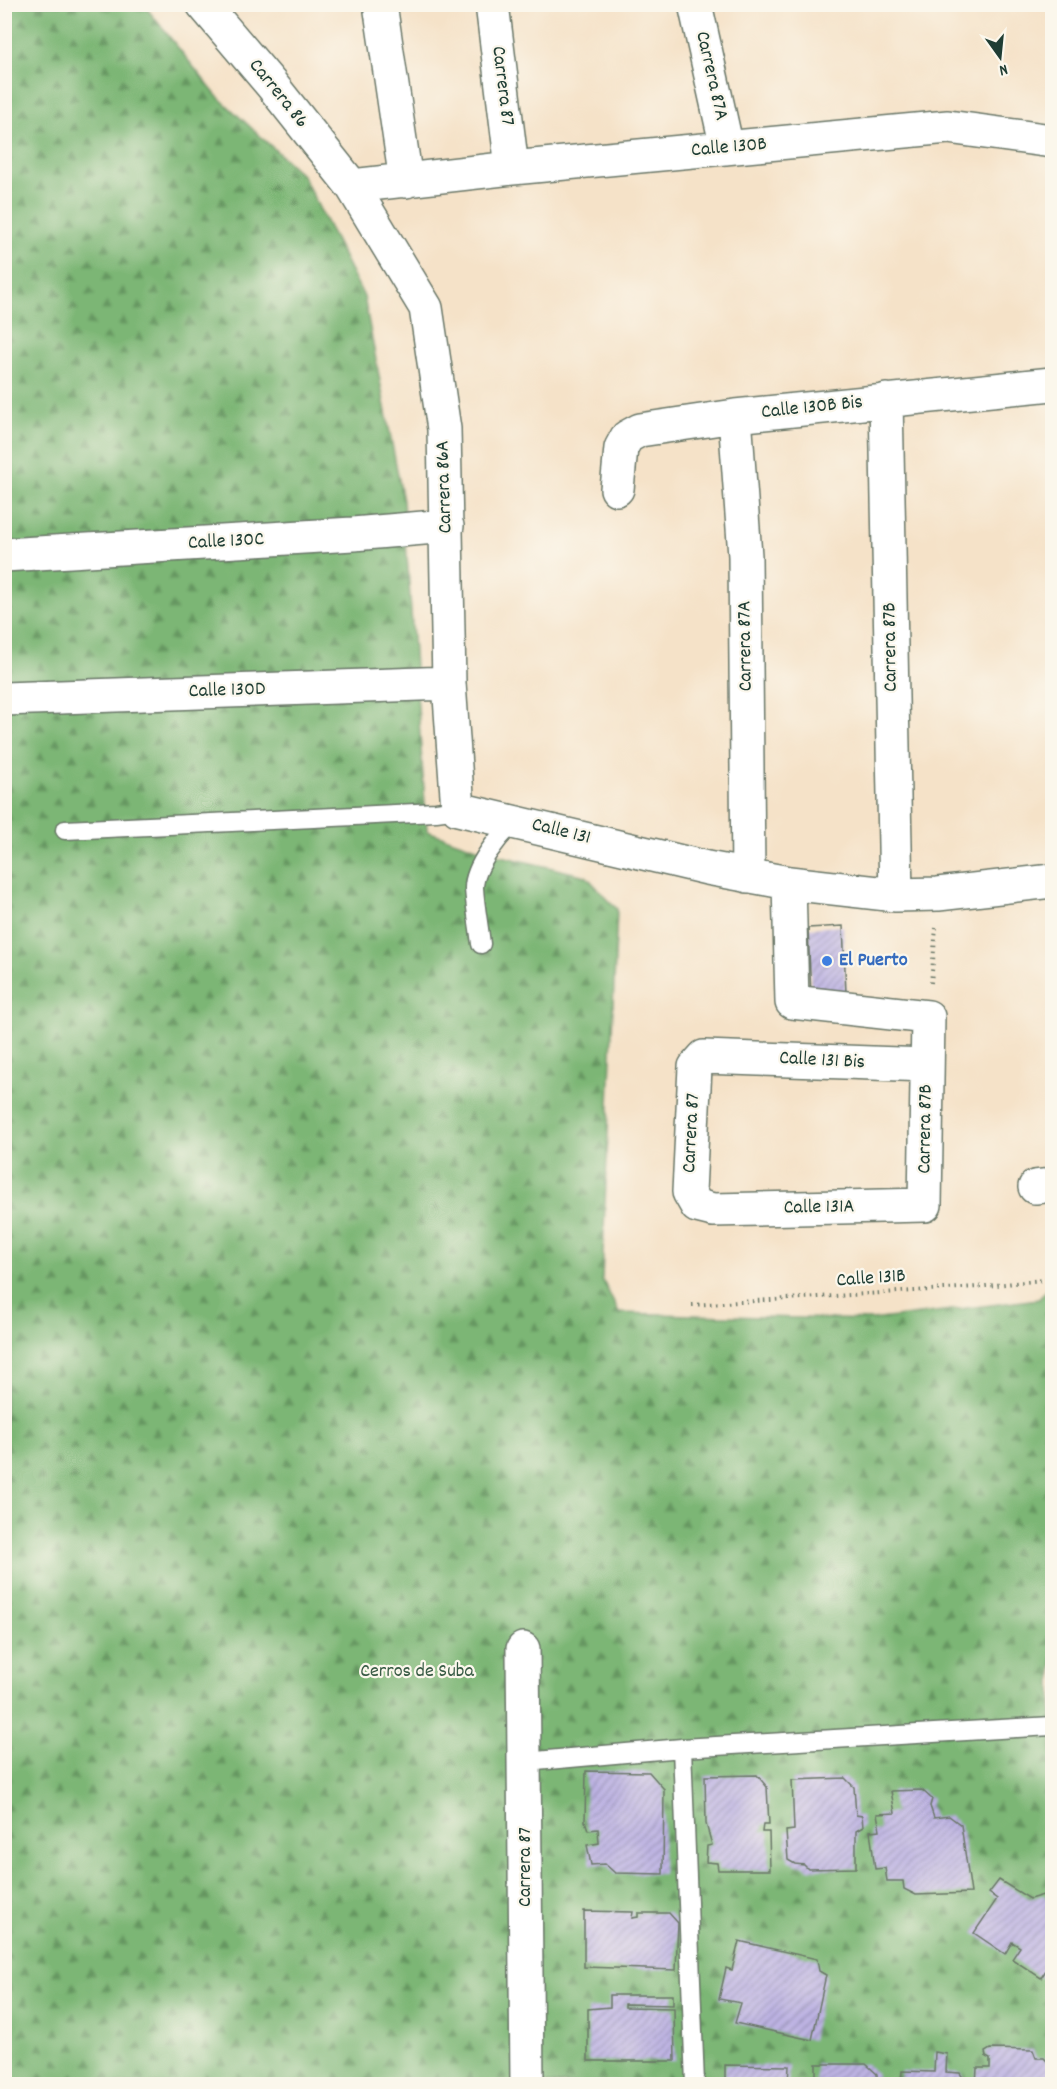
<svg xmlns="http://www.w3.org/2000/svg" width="1057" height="2089" viewBox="0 0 1057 2089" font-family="Dekko,sans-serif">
	<defs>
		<pattern id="forest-firs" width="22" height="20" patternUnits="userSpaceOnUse" patternTransform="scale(1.5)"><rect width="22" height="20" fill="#7cb674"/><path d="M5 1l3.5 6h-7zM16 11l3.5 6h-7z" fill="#659560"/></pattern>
		<pattern id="building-hatch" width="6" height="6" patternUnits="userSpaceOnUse" patternTransform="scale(1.5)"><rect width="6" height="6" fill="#bdb3e3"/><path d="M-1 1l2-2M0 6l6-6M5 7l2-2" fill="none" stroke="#9993b9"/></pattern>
	</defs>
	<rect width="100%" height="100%" fill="#fbf7ec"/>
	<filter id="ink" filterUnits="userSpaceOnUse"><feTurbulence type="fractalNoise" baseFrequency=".0167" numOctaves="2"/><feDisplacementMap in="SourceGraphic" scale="12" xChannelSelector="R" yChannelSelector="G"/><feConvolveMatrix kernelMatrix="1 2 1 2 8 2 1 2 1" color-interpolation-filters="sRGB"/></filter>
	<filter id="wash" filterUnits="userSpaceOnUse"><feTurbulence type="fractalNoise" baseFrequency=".008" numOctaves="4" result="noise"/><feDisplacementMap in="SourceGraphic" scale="24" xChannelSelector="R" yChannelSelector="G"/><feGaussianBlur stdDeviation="1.35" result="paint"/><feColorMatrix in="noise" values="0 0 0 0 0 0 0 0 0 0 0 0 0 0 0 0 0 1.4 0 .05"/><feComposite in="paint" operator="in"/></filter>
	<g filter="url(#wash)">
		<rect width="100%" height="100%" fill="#f5e2c8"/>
		<path fill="url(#forest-firs)" stroke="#4e7a54" stroke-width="1.5" d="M5 5H144L216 95 303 176 364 297 403 501 427 831 497 855 586 876 617 909 602 1279 619 1313 872 1320 1039 1299 1052 1282V2084H5Z"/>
		<g id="blocks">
			<path fill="url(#building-hatch)" d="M843 926 846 993 811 995 808 928Z
				M586 1771 649 1772 664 1789 663 1874 615 1873 605 1864 591 1865 587 1845 599 1843 598 1829 588 1830 585 1821Z
				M757 1775 767 1787 769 1824H763L762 1832H769L770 1870H718L717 1863 706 1862 707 1846 712 1845 706 1824 705 1776Z
				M845 1778 854 1787 856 1815 862 1816 863 1827 856 1831V1868L808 1869 804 1865 795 1864 788 1860 786 1831 794 1830 792 1780Z
				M922 1790 932 1799 930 1806 934 1818 949 1816 961 1825 971 1893 916 1895 904 1889 903 1881H887L885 1868 875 1869 870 1831 880 1830 877 1814 895 1813 891 1791Z
				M999 1880 1030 1899 1043 1895 1052 1901V1965L1050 1964 1041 1978 1012 1959 1020 1947 1012 1942 1005 1954 974 1933 997 1899 989 1893Z
				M584 1911 633 1912 632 1918 638 1917V1913H669L678 1923 676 1970 584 1967Z
				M739 1941 817 1959 819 1971 826 1975 812 2040 735 2023 741 2003 719 1999 726 1968 732 1970Z
				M610 1995H673V2005L625 2004V2007L674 2008 675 2061H588V2009L610 2007Z
				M990 2049 1033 2050 1036 2058H1044L1051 2065 1050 2084H976L977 2068H990V2059L986 2057 985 2052Z
				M935 2052 947 2054 946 2072 960 2073 965 2081V2084H901L902 2071 934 2072Z
				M816 2064H866L877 2074V2084H816Z
				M725 2065 789 2066 788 2084H725Z
				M610 2082H672V2084H609Z"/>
		</g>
	</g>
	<g filter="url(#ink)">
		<use href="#blocks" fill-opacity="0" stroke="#6a7768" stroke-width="1.5"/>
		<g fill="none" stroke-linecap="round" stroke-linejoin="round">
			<g stroke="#6a7768" stroke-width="21">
				<path id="service" d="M65 830 436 812 458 809
					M481 944C479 926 475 906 474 888 474 866 500 835 515 821
					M682 1748 695 2084
					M525 1762 682 1748 1052 1726"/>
			</g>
			<g stroke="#6a7768" stroke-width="36">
				<path id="minor" d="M203 4 271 84 352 186 426 308 444 429 449 683 458 809 707 868 789 883 896 895 938 894 1052 881
					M380 4 406 181
					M492 4 512 168
					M695 4 727 148
					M352 186 512 168 948 127 1052 141
					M886 400 896 895
					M735 416 745 556 748 876
					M617 489 621 448 627 437 640 430 735 416 1052 384
					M4 555 353 534 447 526
					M4 699 449 683
					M789 883 792 1002 928 1017 925 1205 713 1210 697 1206 689 1192 695 1067 704 1057 927 1065
					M1035 1187 1052 1185
					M523 1649 527 2084"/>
			</g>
			<path stroke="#6a7768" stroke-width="4" stroke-dasharray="1.5 4.5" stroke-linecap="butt" d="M931 983 936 928
				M692 1305 977 1287 1052 1279"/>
			<use href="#service" stroke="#fff" stroke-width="18"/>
			<use href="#minor" stroke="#fff" stroke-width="33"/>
		</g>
	</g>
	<circle fill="#3f7fe0" stroke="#fbf7ec" stroke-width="2" cx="827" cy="961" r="6"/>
	<g text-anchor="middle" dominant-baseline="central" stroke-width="4.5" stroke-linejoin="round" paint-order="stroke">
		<g font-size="20" fill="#1f3d34" stroke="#fbf7ec">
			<text transform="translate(711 76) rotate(77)">Carrera 87A</text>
			<text transform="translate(502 86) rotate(83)">Carrera 87</text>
			<text transform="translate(278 94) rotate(51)">Carrera 86</text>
			<text transform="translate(729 148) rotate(-5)">Calle 130B</text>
			<text transform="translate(812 408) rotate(-6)">Calle 130B Bis</text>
			<text transform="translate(445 487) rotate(-92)">Carrera 86A</text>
			<text transform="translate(226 542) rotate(-3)">Calle 130C</text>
			<text transform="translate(746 646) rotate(-91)">Carrera 87A</text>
			<text transform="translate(891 647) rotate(-91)">Carrera 87B</text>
			<text transform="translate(227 691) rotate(-2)">Calle 130D</text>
			<text transform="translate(561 832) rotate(14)">Calle 131</text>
			<text transform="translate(822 1061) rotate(3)">Calle 131 Bis</text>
			<text transform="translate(926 1129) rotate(-89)">Carrera 87B</text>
			<text transform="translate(692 1133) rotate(-87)">Carrera 87</text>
			<text transform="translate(819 1208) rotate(-1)">Calle 131A</text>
			<text transform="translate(871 1279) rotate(-4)">Calle 131B</text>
			<text transform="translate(526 1867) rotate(-90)">Carrera 87</text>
		</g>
		<g font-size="20" font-weight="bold" fill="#366cbe" stroke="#fbf7ec" text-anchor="start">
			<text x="839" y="961">El Puerto</text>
		</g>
		<g font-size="20" fill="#385b45" stroke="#fbf7ec">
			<text x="417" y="1672">Cerros de Suba</text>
		</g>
	</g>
	<rect width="1057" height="2089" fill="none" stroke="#fbf7ec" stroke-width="24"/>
	<g transform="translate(1000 57) rotate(165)" stroke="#fbf7ec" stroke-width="4.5" paint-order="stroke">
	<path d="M0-4.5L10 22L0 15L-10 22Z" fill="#1f3d34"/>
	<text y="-9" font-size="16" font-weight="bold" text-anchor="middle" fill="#1f3d34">N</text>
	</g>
</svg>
